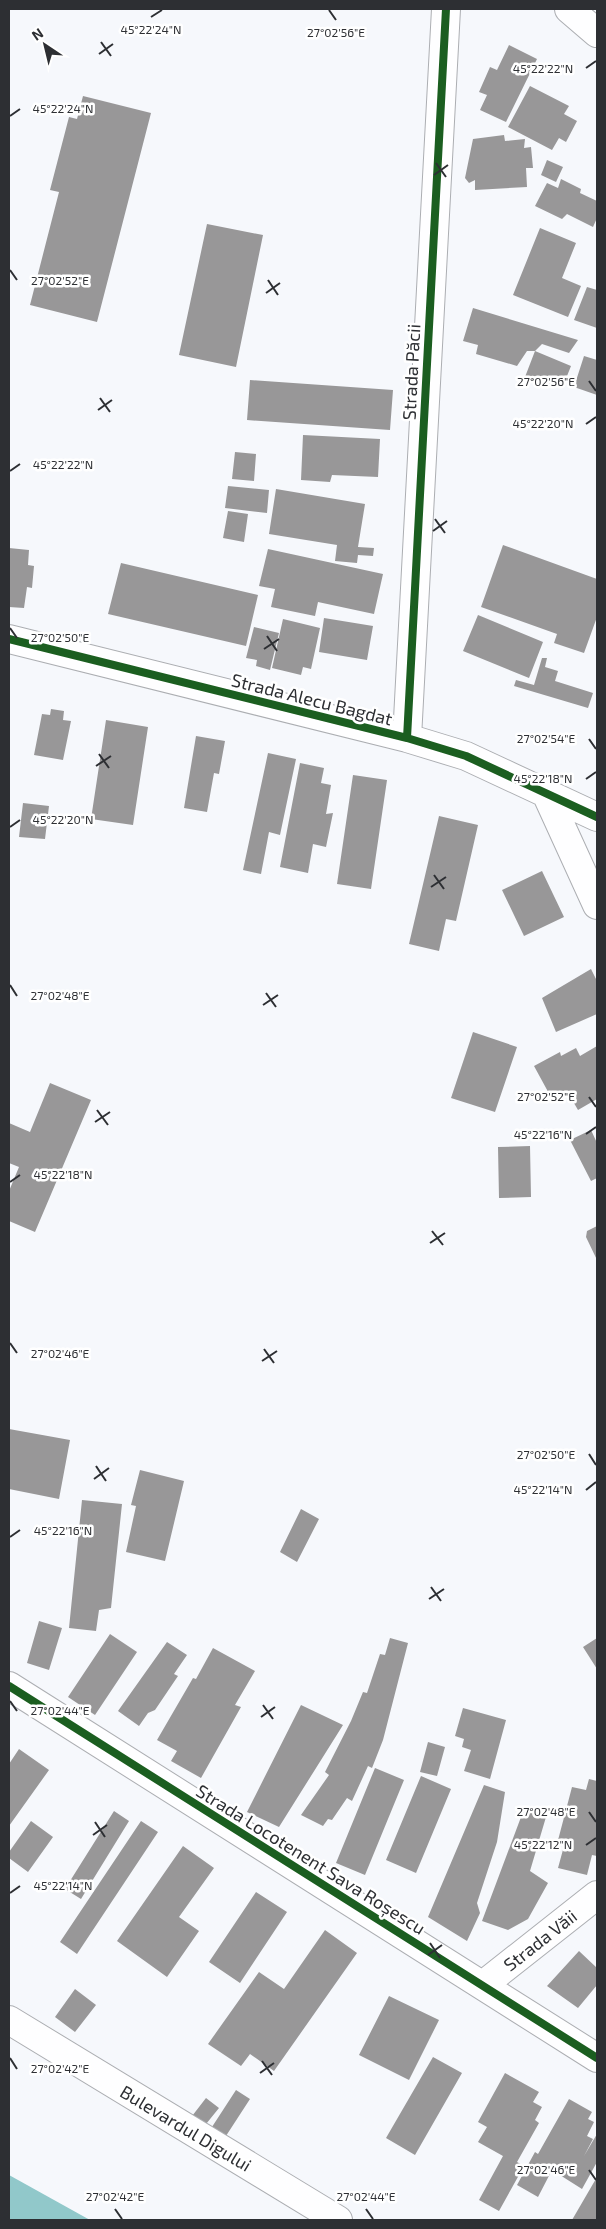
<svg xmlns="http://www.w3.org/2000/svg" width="606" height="2229" viewBox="0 0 606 2229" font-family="'Exo 2',sans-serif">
	<rect width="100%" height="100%" fill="#f6f8fc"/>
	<path fill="#91c8ca" d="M9 2175 90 2220H9Z"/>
	<path fill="#989798" d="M509 45 537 59 506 122 480 110 487 95 479 92 490 67 497 70Z
		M530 86 569 106 564 114 577 121 566 142 559 138 552 150 508 127Z
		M83 96 151 113 97 322 30 305 59 192 50 190 69 117 77 119Z
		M504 135 505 141 525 139 524 148 531 147 533 168H526L527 187 475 190V180L469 183 465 178 473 139Z
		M547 160 563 167 556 182 541 175Z
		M561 179 581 189 580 193 597 201V218L593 227 567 214 562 219 535 206 547 183 558 188Z
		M207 224 263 235 236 367 179 355Z
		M540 228 576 243 562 278 581 286 568 317 513 295Z
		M587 287 597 290V328L574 320Z
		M473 308 578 340 569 353 542 344 535 351H527L517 366 476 354 478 345 463 341Z
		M535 351 571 366 563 386 555 383 551 387 525 377Z
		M584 356 597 360V395L574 387Z
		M250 380 393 390 390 430 247 420Z
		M303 435 380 439 378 477 332 475 330 482 301 480Z
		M235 452 256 454 254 481 232 479Z
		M228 486 269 490 267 513 225 508Z
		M276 489 365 504 358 547 374 548 373 556 358 555 357 563 335 561 337 545 269 534Z
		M228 511 248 514 244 542 223 538Z
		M503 545 597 579V617L584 653 554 643 557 634 481 607Z
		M9 548 29 550 28 565 34 566 32 588 27 587 24 608 9 607Z
		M268 549 383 574 374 614 318 602 315 616 271 607 275 589 259 586Z
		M121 563 258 595 246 646 108 614Z
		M478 615 543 642 529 678 463 651Z
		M324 618 373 626 367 660 319 652Z
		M283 619 320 628 311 669 303 667 301 675 272 668Z
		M254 627 279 633 270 670 256 666 257 660 246 658Z
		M542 658H547L545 667 558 671 555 681 593 693 588 708 514 686 516 680 534 685Z
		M51 709 64 711 63 720 71 721 63 760 34 755 42 714 50 715Z
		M106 720 148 727 133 825 91 819Z
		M196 736 225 741 219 774 214 773 207 812 184 808Z
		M268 753 296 759 280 835 269 832 261 874 243 870Z
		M300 763 324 768 321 783 331 785 326 814 333 813 326 847 313 844 308 873 280 867Z
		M353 775 387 780 371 889 337 884Z
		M23 803 49 806 45 839 19 837Z
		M439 816 478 825 456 921 446 919 439 951 409 944Z
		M542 871 564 917 524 936 502 890Z
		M591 969 597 981V1014L556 1032 542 998Z
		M473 1032 517 1047 495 1112 451 1098Z
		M597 1046V1099L578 1110 567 1091 552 1099 534 1066 560 1052 561 1056 576 1048 580 1056Z
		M50 1083 91 1100 35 1232 9 1221V1191L19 1167 9 1163V1123L30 1132Z
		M591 1130 597 1143V1178L591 1181 570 1140Z
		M530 1146 531 1197 499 1198 498 1147Z
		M597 1226V1260L586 1237 587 1231Z
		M9 1429 70 1440 59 1499 9 1489Z
		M140 1470 184 1481 165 1561 126 1552 136 1506 131 1505Z
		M82 1500 122 1504 111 1608 99 1610 96 1631 69 1628Z
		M301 1509 319 1519 297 1562 280 1552Z
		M39 1621 62 1628 49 1670 27 1663Z
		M110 1634 137 1652 95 1715 68 1697Z
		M390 1638 408 1643 383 1740 372 1768 368 1766 352 1801 347 1798 332 1820 328 1819 323 1826 301 1815 329 1775 325 1772 351 1721 363 1692 367 1693 380 1654 385 1655Z
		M597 1638V1669L583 1647Z
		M167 1642 187 1655 174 1674 178 1676 155 1710 148 1713 139 1726 118 1711Z
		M213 1648 255 1671 235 1705 241 1707 201 1778 171 1761 177 1751 157 1740 193 1678 196 1679Z
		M301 1705 343 1725 279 1827 247 1812Z
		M463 1708 506 1720 490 1779 464 1771 471 1750 462 1747 464 1739 455 1736Z
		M428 1742 445 1747 437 1776 420 1772Z
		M19 1749 49 1770 9 1826V1764Z
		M375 1768 404 1780 365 1875 336 1863Z
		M421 1776 451 1789 416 1873 386 1860Z
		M589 1779 597 1781V1856L592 1855 587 1875 558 1868 564 1846 557 1844 572 1787 586 1790Z
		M484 1785 505 1792 497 1842 477 1903 480 1913 467 1941 428 1917Z
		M524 1809 546 1817 530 1871 548 1883 528 1919 508 1930 482 1921Z
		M114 1811 129 1821 81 1899 65 1889Z
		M31 1821 53 1837 28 1872 9 1858V1852Z
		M141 1821 158 1832 77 1954 60 1942Z
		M183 1846 214 1868 179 1917 199 1931 167 1977 117 1941Z
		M256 1892 287 1912 240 1983 209 1962Z
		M325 1930 357 1953 274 2071 250 2054 241 2066 208 2044 259 1972 284 1989Z
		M579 1951 597 1968V1985L578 2008 547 1986Z
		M75 1989 96 2005 75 2032 55 2017Z
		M389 1996 439 2020 409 2080 359 2055Z
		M433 2057 462 2073 415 2155 386 2138Z
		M505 2073 539 2092 533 2102 542 2107 535 2120 539 2123 517 2162 524 2166 499 2211 479 2200 503 2156 478 2142 487 2127 478 2122Z
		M236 2090 250 2099 224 2139 210 2130Z
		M206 2098 219 2108 202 2129 189 2120Z
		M569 2099 592 2112 588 2119 594 2122 587 2136 593 2139 584 2156 597 2134V2162L582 2189 552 2170 538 2197 517 2185 535 2152 538 2154Z
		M597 2177V2220H572Z"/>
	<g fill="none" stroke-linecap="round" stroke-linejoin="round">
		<g stroke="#acaeb2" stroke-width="30">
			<path id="minor" d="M569 9 597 33
				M9 639 407 738 466 756 597 817
				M407 738 446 9
				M545 791 597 905
				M9 1686 597 2058
				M483 1985 597 1895
				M9 2020 338 2220"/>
		</g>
		<use href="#minor" stroke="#fefeff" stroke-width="28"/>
		<g stroke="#fff" stroke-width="11">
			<path id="cycleway" d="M9 639 407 738 466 756 597 817
				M407 738 446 9
				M9 1686 597 2058"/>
		</g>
		<use href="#cycleway" stroke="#1b5e20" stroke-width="8"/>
	</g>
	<path fill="none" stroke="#2d2f33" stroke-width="2" d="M329 10 336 20M151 17 162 10M101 42 111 56M99 54 113 44M586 68 596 61M10 116 20 109M436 163 446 177M434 175 448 165M10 270 17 280M268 280 278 295M266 293 280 283M589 381 596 391M100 398 110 412M98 410 112 400M586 424 596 417M10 471 20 464M435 519 445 533M433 531 447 521M10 628 17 638M267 636 277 651M264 649 279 639M589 739 596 749M99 754 109 768M96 766 111 756M586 779 596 772M10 827 20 820M434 875 444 889M431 887 446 877M10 985 17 996M266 993 276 1007M263 1005 278 995M589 1097 596 1107M97 1110 108 1125M95 1122 110 1112M586 1134 596 1127M10 1182 20 1175M432 1231 443 1245M430 1243 445 1233M10 1343 17 1353M264 1349 274 1363M262 1361 277 1351M589 1454 596 1465M96 1466 106 1481M94 1479 109 1468M586 1490 596 1482M10 1537 20 1530M431 1587 441 1601M429 1599 444 1589M10 1701 17 1711M263 1705 273 1719M261 1717 275 1707M589 1812 596 1822M95 1822 105 1837M93 1835 107 1825M586 1845 596 1838M10 1893 20 1886M430 1943 440 1958M428 1955 442 1945M10 2058 17 2069M262 2061 272 2075M260 2073 274 2063M589 2170 596 2180M115 2209 122 2219M366 2209 373 2219"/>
	<g text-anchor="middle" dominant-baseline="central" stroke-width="5" stroke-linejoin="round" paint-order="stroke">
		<g font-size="18" fill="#2d2f33" stroke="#fff">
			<text transform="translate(411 372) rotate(-87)">Strada Păcii</text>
			<text transform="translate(312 699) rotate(14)">Strada Alecu Bagdat</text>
			<text transform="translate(311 1859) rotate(32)">Strada Locotenent Sava Roșescu</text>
			<text transform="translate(540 1940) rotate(-38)">Strada Văii</text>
			<text transform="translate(186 2128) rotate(31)">Bulevardul Digului</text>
		</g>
	</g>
	<g font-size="12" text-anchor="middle" fill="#2d2f33" stroke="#fff" stroke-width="5" stroke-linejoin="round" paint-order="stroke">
		<text x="151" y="34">45°22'24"N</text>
		<text x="336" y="37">27°02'56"E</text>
		<text x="543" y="73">45°22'22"N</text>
		<text x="63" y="113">45°22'24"N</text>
		<text x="60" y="285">27°02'52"E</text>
		<text x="546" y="386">27°02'56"E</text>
		<text x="543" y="428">45°22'20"N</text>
		<text x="63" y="469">45°22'22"N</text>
		<text x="60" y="642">27°02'50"E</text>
		<text x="546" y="743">27°02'54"E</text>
		<text x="543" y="783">45°22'18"N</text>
		<text x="63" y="824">45°22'20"N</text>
		<text x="60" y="1000">27°02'48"E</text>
		<text x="546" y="1101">27°02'52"E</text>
		<text x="543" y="1139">45°22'16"N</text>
		<text x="63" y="1179">45°22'18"N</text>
		<text x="60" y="1358">27°02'46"E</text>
		<text x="546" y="1459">27°02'50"E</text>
		<text x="543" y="1494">45°22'14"N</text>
		<text x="63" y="1535">45°22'16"N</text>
		<text x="60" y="1715">27°02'44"E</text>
		<text x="546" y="1816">27°02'48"E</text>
		<text x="543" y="1849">45°22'12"N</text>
		<text x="63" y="1890">45°22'14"N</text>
		<text x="60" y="2073">27°02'42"E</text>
		<text x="546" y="2174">27°02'46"E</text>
		<text x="115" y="2201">27°02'42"E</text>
		<text x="366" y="2201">27°02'44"E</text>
	</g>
	<rect width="606" height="2229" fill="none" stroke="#2d2f33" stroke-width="20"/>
	<g transform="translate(45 45) rotate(325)" stroke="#ffffff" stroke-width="4" paint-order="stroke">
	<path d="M0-4L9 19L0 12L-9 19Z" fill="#2d2f33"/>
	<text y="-8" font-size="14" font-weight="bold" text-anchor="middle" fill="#2d2f33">N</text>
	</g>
</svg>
